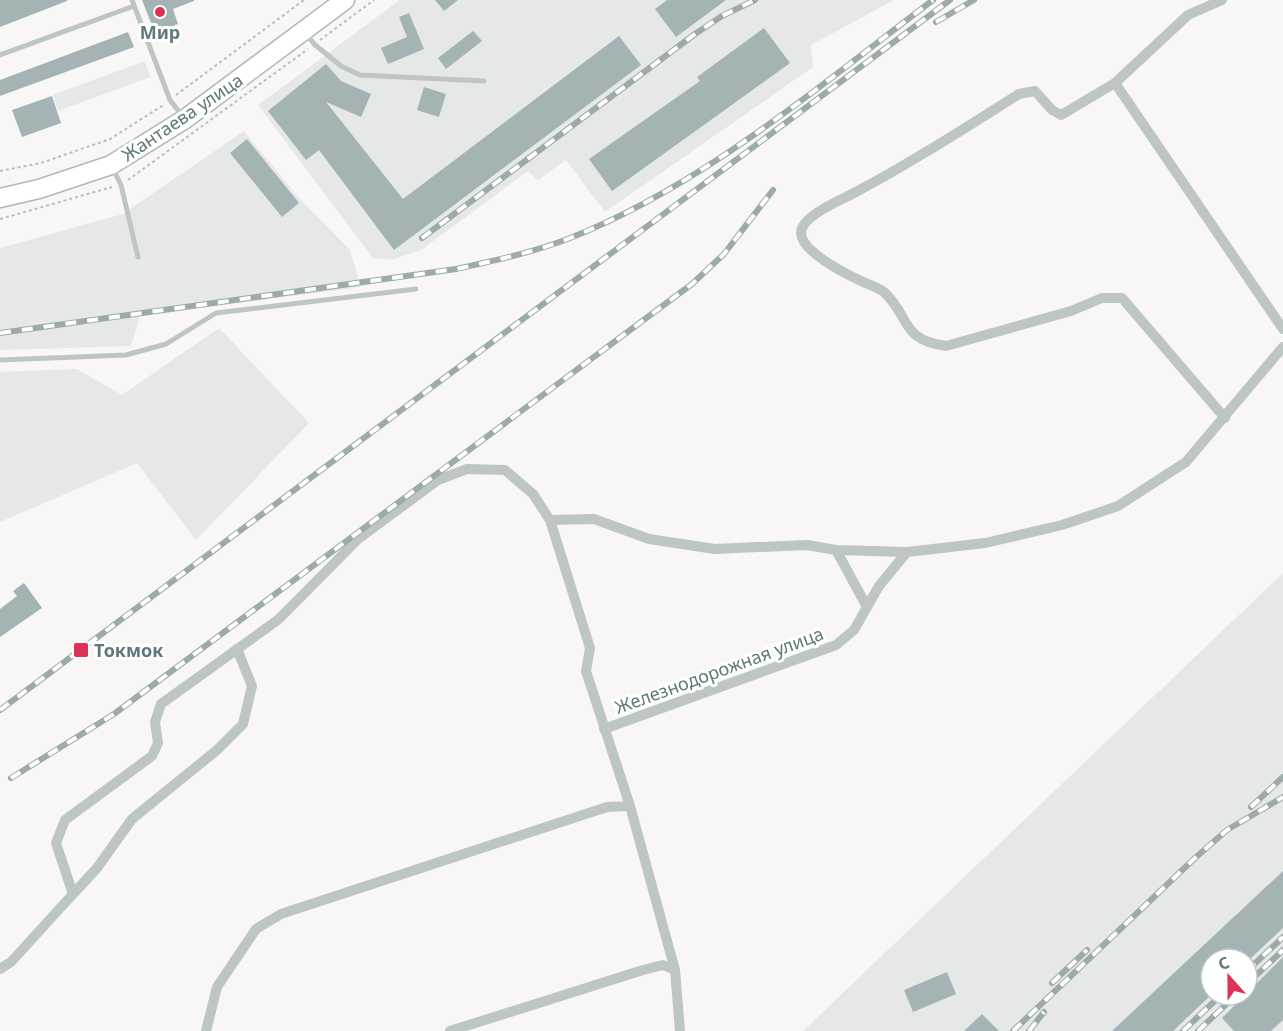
<svg xmlns="http://www.w3.org/2000/svg" width="1283" height="1031" viewBox="0 0 1283 1031" font-family="'Noto Sans',sans-serif">
	<rect width="100%" height="100%" fill="#f8f7f6"/>
	<path fill="#e6e7e7" fill-rule="evenodd" d="M400 0H894L811 45 813 67 605 212 566 160 538 180 528 171 421 250 391 260 373 258 258 105Z
		M145 61 150 77 58 111 53 95Z
		M244 131 298 197 350 250 361 287 140 316 131 346 0 350V248L123 214Z
		M219 328 309 423 196 540 137 463 0 522V372L77 369 122 395Z
		M1283 573V1031H803ZM1211 959H1247V995H1211Z"/>
	<path fill="#a4b3b3" d="M0 0H67V1L0 27Z
		M142 0H194V1L173 9 178 24 155 33Z
		M435 0H458L444 11Z
		M667 0H726L676 37 655 9Z
		M409 13 424 49 388 64 381 48 407 37 399 17Z
		M764 28 790 63 612 191 589 159 700 81 697 77Z
		M473 31 482 41 446 69 438 58Z
		M128 32 134 47 0 96V80Z
		M619 36 641 65 394 250 319 150 306 160 268 111 326 64 341 81 371 94 361 117 326 102 403 199Z
		M424 87 446 94 439 117 417 110Z
		M52 96 61 123 22 137 12 110Z
		M247 139 299 203 282 217 230 153Z
		M24 583 42 608 0 637V609L17 596 13 591Z
		M1283 871V928L1250 959H1211V995L1173 1031H1112Z
		M1283 957V1020L1271 1031H1234L1222 1018Z
		M947 972 956 994 913 1012 904 990Z
		M982 1014 999 1031H964Z"/>
	<g fill="none" stroke-linecap="round" stroke-linejoin="round">
		<g stroke="#afb8b8" stroke-width="21">
			<path id="primary" d="M0 198 39 189 111 165 185 119 345 0"/>
		</g>
		<path stroke="#b8bebe" stroke-width="2" stroke-dasharray="3 3" stroke-linecap="butt" d="M320 40 374 0
			M176 95 304 0
			M0 171 41 163 110 139 165 104
			M128 180 308 49
			M0 219 112 187"/>
		<path stroke="#bdc5c5" stroke-width="5" d="M132 0 170 100 184 118
			M305 32 314 44 341 66 360 75 484 81
			M0 55 134 6
			M112 167 121 185 138 257
			M0 360 126 355 166 344 216 313 416 289"/>
		<path stroke="#bdc5c5" stroke-width="10" d="M1222 0 1188 15 1115 83 1283 329
			M1115 83 1061 115 1052 110 1035 91 1019 94C965 128 911 163 854 193 841 200 801 216 801 233 801 251 844 273 859 280 867 284 878 287 884 292 911 317 900 340 946 346L1071 311 1102 298H1122L1225 418
			M550 520 594 519 649 539 715 549 807 545 836 550 907 552 985 543 1062 525 1118 506 1186 462 1283 347
			M836 550 866 605
			M604 729 836 645 854 630 879 586 907 552
			M73 894 97 868 132 819 217 750 243 724 252 686 237 649
			M0 969 11 962 73 894 56 843 65 820 152 756 158 743 155 722 161 704 279 619 358 539 438 480 467 469 505 470 533 494 550 520 590 648 586 671 630 806 675 970 680 1031
			M206 1031 217 987 256 929 281 914 607 807 630 806
			M450 1031 643 970 663 965 675 970"/>
		<use href="#primary" stroke="#fff" stroke-width="18"/>
		<g stroke="#9daaaa" stroke-width="6">
			<path id="rail" d="M936 22 974 0
				M422 238 695 34 722 16 755 0
				M0 333 456 269C493 261 530 253 565 240 701 187 818 87 933 0
				M0 710 950 0
				M11 778 114 714 692 284 724 254 773 190
				M1251 807 1283 777
				M1247 971 1283 937
				M1052 983 1087 950
				M1247 984 1283 950
				M1013 1031 1195 858 1227 830 1283 797
				M1029 1031 1044 1012
				M1183 1031 1221 995
				M1198 1031 1236 995"/>
		</g>
		<use href="#rail" stroke="#fff" stroke-width="4" stroke-dasharray="11" stroke-linecap="butt"/>
	</g>
	<g fill="#dd3158" stroke="#fff" stroke-width="2">
		<circle cx="160" cy="12" r="6"/>
		<rect x="73" y="642" width="16" height="16" rx="3"/>
	</g>
	<g text-anchor="middle" dominant-baseline="central" stroke-width="6" stroke-linejoin="round" paint-order="stroke">
		<g font-size="18" font-weight="bold" fill="#5f7979" stroke="#fff">
			<text x="160" y="32">Мир</text>
			<text x="94" y="650" text-anchor="start">Токмок</text>
		</g>
		<g font-size="18" fill="#5f7979" stroke="#fff">
			<text transform="translate(182 117) rotate(-34)">Жантаева улица</text>
			<text transform="translate(719 670) rotate(-20)">Железнодорожная улица</text>
		</g>
	</g>
	<g transform="translate(1229 977) rotate(339)"><circle r="28" fill="#ffffff" stroke="#bfc9c9" stroke-width="1.5"/>
	<path d="M0-4.5L10 22L0 15L-10 22Z" fill="#dd3158"/>
	<text y="-9" font-size="16" font-weight="bold" text-anchor="middle" fill="#5f7979">С</text>
	</g>
</svg>
